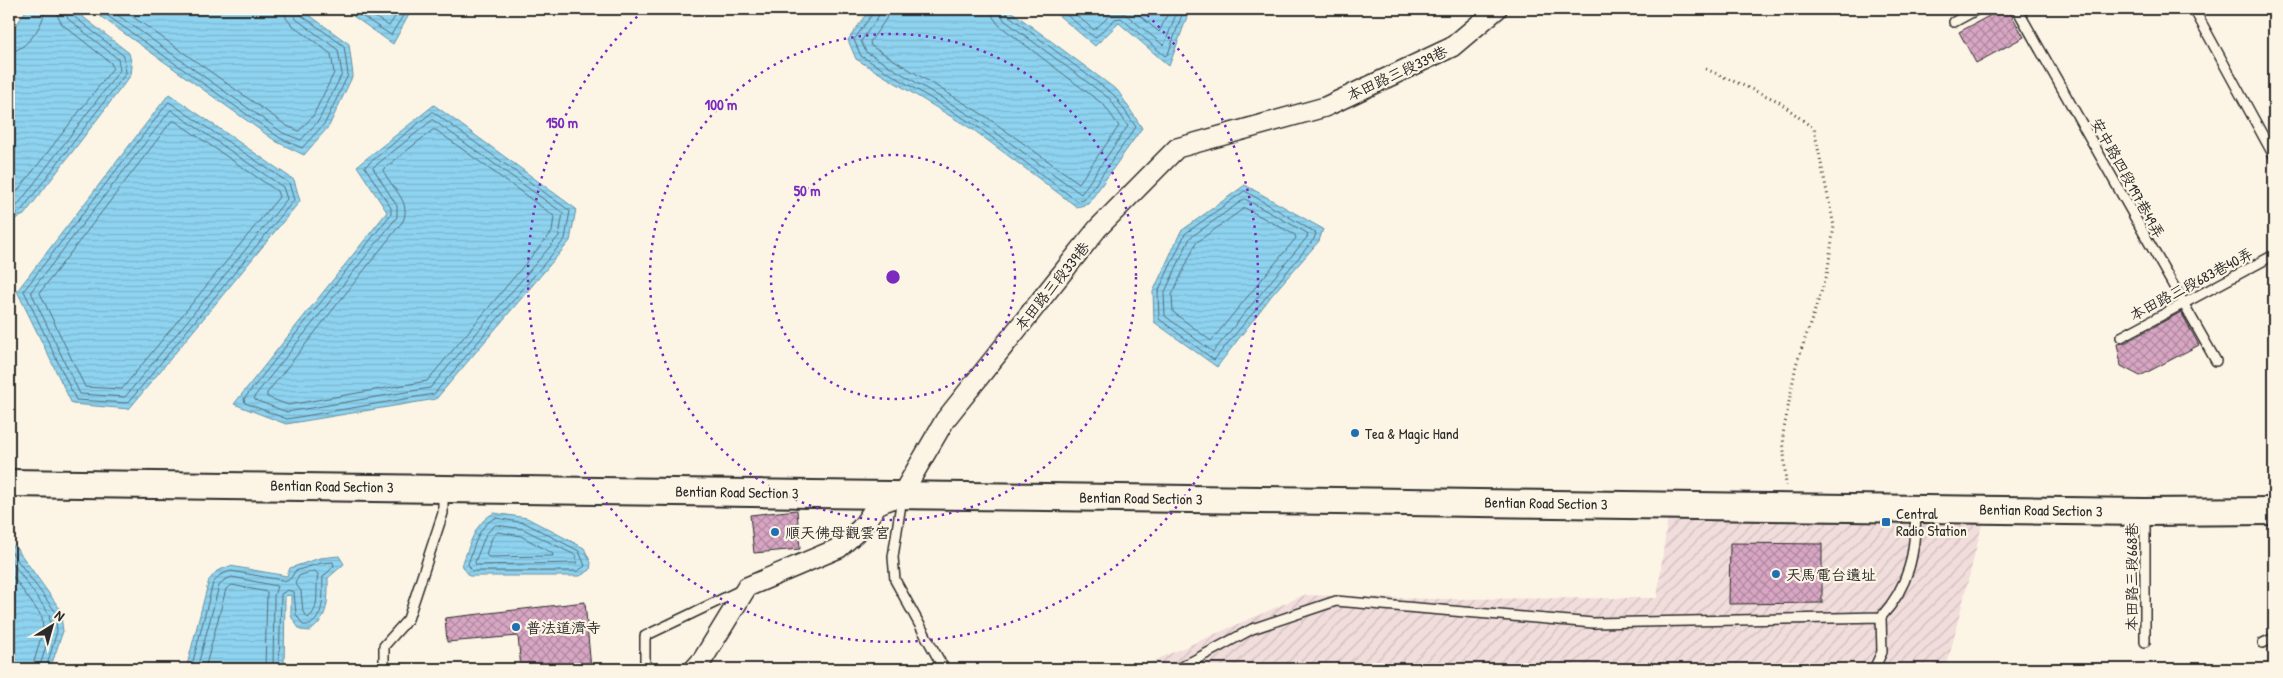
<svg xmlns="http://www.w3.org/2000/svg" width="2283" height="678" viewBox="0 0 2283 678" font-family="'Patrick Hand','LXGW WenKai TC',sans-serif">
	<defs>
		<pattern id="industrial-furrows" width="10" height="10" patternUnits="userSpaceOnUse" patternTransform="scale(1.25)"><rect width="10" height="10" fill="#f1dddb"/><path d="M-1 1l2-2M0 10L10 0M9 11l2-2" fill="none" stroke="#cfbebc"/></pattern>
		<pattern id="water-rules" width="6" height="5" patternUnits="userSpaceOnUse" patternTransform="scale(1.25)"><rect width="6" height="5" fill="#8ed3f0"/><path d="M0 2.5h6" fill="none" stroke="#7bb5ce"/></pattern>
		<pattern id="building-cross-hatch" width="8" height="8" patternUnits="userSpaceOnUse" patternTransform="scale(1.25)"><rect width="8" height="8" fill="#d8a6c3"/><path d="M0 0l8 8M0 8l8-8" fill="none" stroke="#af879f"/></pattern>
	</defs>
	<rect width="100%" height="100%" fill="#fcf5e5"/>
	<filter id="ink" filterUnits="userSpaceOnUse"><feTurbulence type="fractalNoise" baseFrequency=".02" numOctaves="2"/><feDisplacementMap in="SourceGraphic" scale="10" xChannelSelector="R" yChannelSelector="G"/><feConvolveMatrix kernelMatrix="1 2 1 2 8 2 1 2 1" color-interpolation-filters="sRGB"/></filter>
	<g filter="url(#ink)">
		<path fill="url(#industrial-furrows)" d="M1669 508 1985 513 1946 669H1135L1304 595 1428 599 1657 598Z"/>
		<path fill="url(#water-rules)" stroke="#6690a1" d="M27 9H73L129 53 132 66 131 75 24 215 9 222V36Z
			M90 9H301L349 44 353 75 329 126 304 155 277 142Z
			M343 9H412L393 44Z
			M870 9H1008L1118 91 1142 128 1088 204 1077 207 975 131 856 59 848 40Z
			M1051 9H1190L1169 66 1119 23 1095 46Z
			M169 94 294 180 300 201 129 409 72 404 17 291Z
			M434 105 576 209 570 241 436 399 286 424 234 404 387 212 357 166Z
			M1245 185 1323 229 1319 241 1272 295 1217 367 1154 322 1153 292 1181 231Z
			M494 513 527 518 584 548 591 563 590 570 580 576H469L462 565C470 545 474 523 494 513Z
			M9 543 17 549 60 609 63 631 50 669H9Z
			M339 556 344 564 328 578C328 599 329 618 310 631L300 630 291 616V595L285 596 284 669H186L209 580 217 571 230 566 287 576 290 568 320 558Z"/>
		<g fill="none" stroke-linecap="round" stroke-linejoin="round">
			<path stroke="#536e7a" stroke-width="1" d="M98 9 280 138 302 148 325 123 348 75 344 46 301 15 298 9
				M109 9 283 133 301 140 319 120 342 74 338 50 296 19 292 9
				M122 9 287 126 299 131 313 116 334 73 331 54 291 24 286 18 285 9
				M351 9 391 35 407 9
				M362 9 389 26 400 9
				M874 9 873 13 854 40 861 56 978 127 1077 201 1084 200 1136 127 1114 95 1008 15 1005 9
				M880 9 878 17 861 41 866 52 981 122 1081 194 1128 126 1110 99 1004 20 999 9
				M888 9 886 19 870 42 871 46 985 116 1079 183 1119 126 1104 105 999 25 993 17 992 9
				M1059 9 1095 38 1115 19 1121 18 1165 56 1168 54 1184 9
				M1069 9 1094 30 1113 13H1124L1163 45 1165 43 1178 9
				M1132 9 1159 32 1170 9
				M9 52C26 51 44 25 45 9
				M169 102 289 183 294 200 128 403 76 400 24 291Z
				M171 110 283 187 287 199 125 397 80 394 31 292Z
				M433 112 570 211 565 239 434 394 287 419 245 403 244 399 391 214V208L365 167Z
				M433 120 563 213 559 236 430 388 287 412 255 400 254 397 397 217V206L373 168Z
				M172 121H175L277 191 279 197 122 389 85 387 40 293Z
				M433 130H436L554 216 552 232 427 381 288 405 267 397V393L403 221C412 201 390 187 383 170Z
				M1245 191 1316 233 1314 239 1214 360 1159 319 1158 292 1185 234Z
				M1245 199 1307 233 1308 236 1213 352 1165 316 1164 294 1190 238Z
				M9 202 113 68 111 63 62 24 58 17 57 9
				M1245 208 1295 235 1296 238 1211 341 1173 312 1172 295 1196 243Z
				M9 211 17 206 120 70 118 59 68 19 64 9
				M9 217 21 211 126 73 124 56 72 15 70 9
				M496 518 525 523 579 551 585 566 578 571H472L468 564C474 548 478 524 496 518Z
				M496 525 523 529 575 555 577 563 476 565 475 562 486 534Z
				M498 532 521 536 552 553 553 556 488 557 486 554 492 538Z
				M9 549 55 611 57 631 46 669
				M9 558 49 614 51 630 39 669
				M9 571 42 617 43 630 32 669
				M315 571 318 574C315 588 321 609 308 618L303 612 301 591 295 583 299 576Z
				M191 669 213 583 220 575 231 571 287 581 291 578 295 571 321 563 333 562 334 566 323 577C322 594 326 614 310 625H303L296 614 294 592 288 590 281 594 279 669
				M197 669 219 586 224 580 232 577 277 586 274 596 273 669
				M205 669 226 589 232 585 267 592 265 669"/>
		</g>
		<path fill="url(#building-cross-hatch)" stroke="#2b2b2b" d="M2002 9H2008L2024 37 1976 63 1959 32Z
			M2181 312 2199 345 2140 376 2121 366 2117 344 2124 343Z
			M797 510 800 549 754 553 750 515Z
			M1730 543 1822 544V603L1729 604Z
			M585 602 591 669H521L518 636 447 642 445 618Z"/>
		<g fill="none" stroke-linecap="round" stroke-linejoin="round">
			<g stroke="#2b2b2b" stroke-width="12">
				<path id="lane" d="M2017 9 2216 361
					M2194 9 2274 156
					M1954 22 1978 9
					M2121 337 2274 255
					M902 497 893 557 895 580 944 669
					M2145 515V642
					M2263 643 2274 638
					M384 669V646L408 619 443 513V491
					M645 669V636L741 590
					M1178 669 1252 629 1336 601 1593 623 1881 617
					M1874 669 1882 652 1881 617C1910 585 1915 553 1916 511"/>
			</g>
			<g stroke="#2b2b2b" stroke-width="22">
				<path id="street" d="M694 669 703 659 747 587 839 548 861 528 877 505 902 494 945 420 1098 228 1177 148 1325 107 1452 47 1497 9"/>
			</g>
			<g stroke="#2b2b2b" stroke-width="30">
				<path id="secondary" d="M9 483 2144 512 2274 511"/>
			</g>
			<path stroke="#2b2b2b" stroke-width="3" stroke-dasharray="1 4" stroke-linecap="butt" d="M1706 69 1778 101 1814 129 1834 226 1827 275 1796 365 1783 434 1786 486"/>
			<use href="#lane" stroke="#fcf5e5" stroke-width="9"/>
			<use href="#street" stroke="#fcf5e5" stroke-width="19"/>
			<use href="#secondary" stroke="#fcf5e5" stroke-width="26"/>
		</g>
	</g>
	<g fill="none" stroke="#7b2cbf" stroke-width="2.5" stroke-dasharray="2.5 5">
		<circle cx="893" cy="277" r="122"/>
		<circle cx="893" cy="277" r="243"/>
		<path d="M1142 10A365 365 0 1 1 644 10"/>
	</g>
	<g fill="#1f6fb2" stroke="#fcf5e5" stroke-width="2">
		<circle cx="1355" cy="433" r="5"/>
		<rect x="1881" y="517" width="10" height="10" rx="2.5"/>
		<circle cx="775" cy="532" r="5"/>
		<circle cx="1776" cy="574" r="5"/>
		<circle cx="516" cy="627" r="5"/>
	</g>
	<g text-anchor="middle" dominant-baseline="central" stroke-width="4.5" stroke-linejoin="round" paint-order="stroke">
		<g font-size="15" fill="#2b2b2b" stroke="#fcf5e5">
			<text transform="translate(1397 73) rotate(-25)">本田路三段339巷</text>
			<text transform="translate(2128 178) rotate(61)">安中路四段197巷49弄</text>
			<text transform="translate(2191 284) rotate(-28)">本田路三段683巷40弄</text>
			<text transform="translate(1052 286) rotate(-51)">本田路三段339巷</text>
			<text transform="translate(332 486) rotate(1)">Bentian Road Section 3</text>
			<text transform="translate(737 492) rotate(1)">Bentian Road Section 3</text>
			<text transform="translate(1141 498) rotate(1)">Bentian Road Section 3</text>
			<text transform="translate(1546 503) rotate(1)">Bentian Road Section 3</text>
			<text transform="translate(2041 510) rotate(1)">Bentian Road Section 3</text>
			<text transform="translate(2131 577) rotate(-90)">本田路三段668巷</text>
		</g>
		<g font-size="15" fill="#2b2b2b" stroke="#fcf5e5" text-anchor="start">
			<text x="1365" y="433">Tea &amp; Magic Hand</text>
			<text x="1896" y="513">Central<tspan x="1896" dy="17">Radio Station</tspan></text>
			<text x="785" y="532">順天佛母觀雲宮</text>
			<text x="1786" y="574">天馬電台遺址</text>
			<text x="526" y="627">普法道濟寺</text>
		</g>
	</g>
	<circle cx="893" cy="277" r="8" fill="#7b2cbf" stroke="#fcf5e5" stroke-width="2.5"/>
	<g font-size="15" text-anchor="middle" font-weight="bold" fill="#7b2cbf" stroke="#fcf5e5" stroke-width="4.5" stroke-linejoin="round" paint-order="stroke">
		<text x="721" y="110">100 m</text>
		<text x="562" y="128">150 m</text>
		<text x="807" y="196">50 m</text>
	</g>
	<rect width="2283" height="678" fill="none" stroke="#fcf5e5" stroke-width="30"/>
	<rect x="15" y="15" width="2253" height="648" fill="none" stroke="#2b2b2b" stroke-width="2" filter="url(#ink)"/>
	<g transform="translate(52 626) rotate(37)" stroke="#fcf5e5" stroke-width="4" paint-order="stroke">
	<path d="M0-4L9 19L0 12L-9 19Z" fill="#2b2b2b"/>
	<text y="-8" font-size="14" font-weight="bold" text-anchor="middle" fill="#2b2b2b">N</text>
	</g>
</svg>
